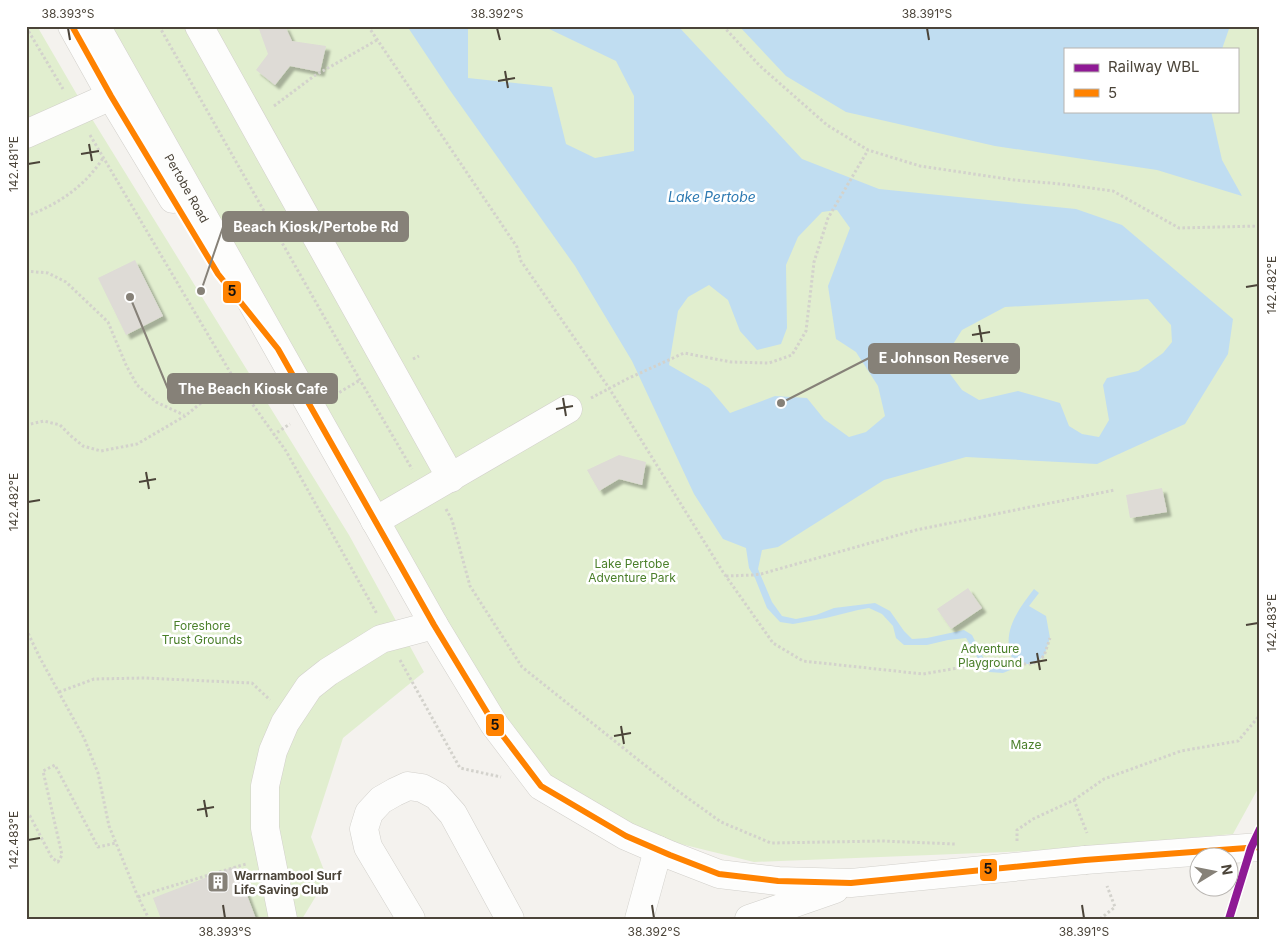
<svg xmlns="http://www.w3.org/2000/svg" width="1286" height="945" viewBox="0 0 1286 945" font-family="Inter,sans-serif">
	<defs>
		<filter id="shadow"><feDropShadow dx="4.5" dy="4.5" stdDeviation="1" flood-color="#0004"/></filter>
	</defs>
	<rect width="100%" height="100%" fill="#f4f2ee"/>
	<path fill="#e1eecf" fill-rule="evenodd" d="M26 26H37L76 93 349 535 424 672 343 738 311 837 327 878 302 919H26Z
		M92 26H1260V785L1233 834 1053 850 754 862 583 820 462 694ZM1065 49H1237V111H1065Z"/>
	<path fill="#c0ddf1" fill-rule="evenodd" d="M407 26H486L468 29V78L552 87 566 144 595 158 634 151V96L616 61 543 26H678L802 159 879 189 1076 209 1122 225 1233 319 1228 354 1185 424 1097 464 966 457 884 480 778 547 762 550 758 569 772 602 782 616 796 619 816 615 834 608 875 603 890 611 904 631 912 639 927 638 964 630 972 635 984 659 992 663H1005L1012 659C1011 655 1010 651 1009 647 1006 625 1021 606 1034 589L1039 593 1029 606 1046 616 1050 638 1044 656 1033 664H1025L1003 673 989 672 979 661 972 648 966 638 948 640 927 645H904L896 638 893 626 882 614 869 608 858 610 826 618 793 624 780 622 767 608 755 578 749 568 746 548 723 539 694 494 632 361 575 266 449 89ZM837 210 850 228 828 286 836 339 856 352 878 386 885 416 866 432 849 437 824 419 807 398 775 396 730 413 709 388 669 365 678 311 688 297 709 285 728 300 740 331 757 350 781 344 787 328 786 265 798 237 822 212ZM1148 299 1171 325 1172 342 1163 353 1138 371 1107 378 1103 385 1109 420 1099 437 1082 434 1069 426 1060 403 1018 391 979 400 962 390 950 374V349L962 330 1005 307Z
		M739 26H1230L1222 49H1065V111H1211L1222 160 1242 196 1157 170 995 146 846 112 786 76Z"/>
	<path fill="#dedbd6" filter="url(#shadow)" d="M266 26H285L292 41 326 46 320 72 290 66 275 85 256 70 268 54 259 29Z
		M135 260 163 316 126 335 98 278Z
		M619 455 646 462 642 485 619 479 599 491 587 470Z
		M1162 488 1167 512 1130 518 1126 495Z
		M968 588 982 608 951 629 937 609Z
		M236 866 256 919H161L153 898Z"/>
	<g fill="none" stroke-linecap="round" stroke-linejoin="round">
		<g stroke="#d2d0cb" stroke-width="29">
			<g id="minor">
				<path d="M72 26 111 96 173 199"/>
				<path id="s1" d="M96 26 434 625 494 724 541 786 626 836 670 855 719 874 778 881 851 883 1085 860"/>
				<path d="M199 26 451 478"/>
				<path d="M26 134 127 89"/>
				<path d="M375 521 568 409"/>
				<path d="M283 919 265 828V786L273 751 285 723 309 687 328 672 381 639 434 625"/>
				<path d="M411 919 368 847 364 829 369 813 381 800 395 792 408 786 422 788 437 796 453 814 510 919"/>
				<path d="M639 919 658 850"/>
				<path d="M749 919 835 889"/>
			</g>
		</g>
		<path stroke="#d3d2cc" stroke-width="3" stroke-dasharray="2.5 2.5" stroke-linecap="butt" d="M159 26 360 380 412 469
			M368 26 517 247 521 261 609 388 723 572 773 643 803 661 923 674 981 664 984 659H1013L1025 664H1033L1044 656 1050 638
			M723 26 760 66 827 125 868 150 920 166 1014 180 1061 184 1113 191 1179 228 1260 226
			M26 27 63 89
			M274 106 314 76 377 40
			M90 135 233 377 286 451 377 614
			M26 216C58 205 85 186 103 158
			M26 271 48 273 66 282 108 322 126 365 137 385 156 402 184 415
			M413 359 419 356
			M335 395 360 380
			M591 398 627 379 684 353 731 362 769 363 792 355 806 331 814 262 828 218 868 150
			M26 425 44 421 60 425 71 436 83 446 101 451 137 444 185 416 233 377
			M273 435 290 424
			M446 509 452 520 470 586 522 667 671 786 721 822 771 843 882 841 955 844
			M726 576 753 575 761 574 916 530 1115 490
			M26 629 40 658 84 738 98 773 109 826 138 897 149 919
			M400 660 460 768 501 777
			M59 692 94 679 144 678 252 683 270 700
			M1074 800 1104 779 1181 751 1238 741 1260 715
			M26 812 30 816 52 858 58 862 62 855 43 771 55 765 98 847 116 843
			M1017 841V830L1033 819 1074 800 1087 833
			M138 897 162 889 246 864
			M1100 919 1115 907 1107 886"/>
		<use href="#minor" stroke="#fdfdfc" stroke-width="28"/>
		<g stroke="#d2d0cb" stroke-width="29" stroke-linecap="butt">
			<path id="minor-bridge" d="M1085 860 1260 847"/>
		</g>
		<use href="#minor-bridge" stroke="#fdfdfc" stroke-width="28"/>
		<g stroke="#fff" stroke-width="10">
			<path id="bus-1" d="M72 26 111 96 218 274 278 349 434 625 494 724 541 786 626 836 670 855 719 874 778 881 851 883 1085 860 1260 847"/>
		</g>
		<use href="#bus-1" stroke="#ff8200" stroke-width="6"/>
		<g stroke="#fff" stroke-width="11">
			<path id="rail-1" d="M1229 919 1251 848 1260 829"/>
		</g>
		<use href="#rail-1" stroke="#8f1a95" stroke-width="8"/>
	</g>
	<path fill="none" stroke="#4b4439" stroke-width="2" d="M68 28 70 40M497 28 500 40M927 28 929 40M505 71 508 88M498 81 515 78M89 144 92 161M81 154 99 151M28 164 40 162M1246 287 1258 285M979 325 982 342M972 335 990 332M563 398 566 416M556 409 573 406M146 472 149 489M139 482 156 479M28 502 40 500M1246 625 1258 623M1037 653 1040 670M1030 663 1047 660M621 726 624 744M614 736 631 733M204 800 207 817M197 810 214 807M28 840 40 838M223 905 225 918M652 905 654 918M1082 905 1084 918"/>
	<defs>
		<g id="building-square" transform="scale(1.125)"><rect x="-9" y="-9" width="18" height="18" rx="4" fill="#868178" stroke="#fff"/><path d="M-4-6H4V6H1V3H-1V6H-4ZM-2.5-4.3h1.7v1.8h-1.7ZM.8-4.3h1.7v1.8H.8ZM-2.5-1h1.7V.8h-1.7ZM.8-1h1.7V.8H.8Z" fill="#fff"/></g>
	</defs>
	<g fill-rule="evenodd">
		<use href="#building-square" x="218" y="882"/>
	</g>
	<g text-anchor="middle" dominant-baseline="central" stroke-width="5" stroke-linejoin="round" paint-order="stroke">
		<g font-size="12" fill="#4b4439" stroke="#fff">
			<text stroke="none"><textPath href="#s1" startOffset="186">Pertobe Road</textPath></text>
		</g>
		<g font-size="12" fill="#4a7f2a" stroke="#fff">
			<text x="632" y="563">Lake Pertobe<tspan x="632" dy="14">Adventure Park</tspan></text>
			<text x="202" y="625">Foreshore<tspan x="202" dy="14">Trust Grounds</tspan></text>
			<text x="990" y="648">Adventure<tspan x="990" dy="14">Playground</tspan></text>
			<text x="1026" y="744">Maze</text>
		</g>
		<g font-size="12" font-weight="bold" fill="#4b4439" stroke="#fff" text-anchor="start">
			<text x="234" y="875">Warrnambool Surf<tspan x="234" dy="14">Life Saving Club</tspan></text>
		</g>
		<g font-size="14" font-style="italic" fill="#2e7ab2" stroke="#fff">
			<text x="712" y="196">Lake Pertobe</text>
		</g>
	</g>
	<path fill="none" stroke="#868178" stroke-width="2" d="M201 291L223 227M781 403L869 358M130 297L168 389"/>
	<g fill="#868178" stroke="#fff" stroke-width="2">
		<circle cx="201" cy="291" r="5"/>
		<circle cx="781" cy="403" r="5"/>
		<circle cx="130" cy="297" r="5"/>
	</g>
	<g fill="#868178" stroke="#868178" stroke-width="2">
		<rect x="223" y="212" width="185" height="29" rx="5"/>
		<rect x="869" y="344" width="150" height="29" rx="5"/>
		<rect x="168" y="374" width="169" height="29" rx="5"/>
	</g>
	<g font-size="14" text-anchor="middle" font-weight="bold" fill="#fff">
		<text x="316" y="232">Beach Kiosk/Pertobe Rd</text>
		<text x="944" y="363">E Johnson Reserve</text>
		<text x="253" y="394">The Beach Kiosk Cafe</text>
	</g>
	<g stroke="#fff" stroke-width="2">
		<rect x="222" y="280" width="20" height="24" rx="5" fill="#ff8200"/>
		<rect x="485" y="713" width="20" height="24" rx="5" fill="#ff8200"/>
		<rect x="979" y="858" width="19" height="24" rx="5" fill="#ff8200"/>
	</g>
	<g font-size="14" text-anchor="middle" font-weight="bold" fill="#111">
		<text x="232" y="296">5</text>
		<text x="495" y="730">5</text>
		<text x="988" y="874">5</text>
	</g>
	<rect width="1286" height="945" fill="none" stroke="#ffffff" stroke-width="55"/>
	<rect x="1064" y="48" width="175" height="65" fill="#ffffff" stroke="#b7b4b0"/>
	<rect x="1074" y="64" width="25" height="8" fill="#8f1a95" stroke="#b7b4b0"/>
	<text x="1108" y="72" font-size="15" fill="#4b4439">Railway WBL</text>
	<rect x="1074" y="89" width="25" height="8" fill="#ff8200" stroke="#b7b4b0"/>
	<text x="1108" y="98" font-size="15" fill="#4b4439">5</text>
	<g transform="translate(1214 872) rotate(80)"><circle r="24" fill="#ffffff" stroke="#b7b4b0"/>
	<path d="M0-4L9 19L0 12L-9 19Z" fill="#868178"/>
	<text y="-8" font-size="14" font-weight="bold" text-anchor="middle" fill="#4b4439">N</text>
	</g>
	<rect x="28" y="28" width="1230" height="890" fill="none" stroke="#4b4439" stroke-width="2"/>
	<g font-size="12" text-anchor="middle" fill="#4b4439">
		<text x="68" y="18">38.393°S</text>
		<text x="497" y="18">38.392°S</text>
		<text x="927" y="18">38.391°S</text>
		<text transform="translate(14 164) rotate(-90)" y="4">142.481°E</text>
		<text transform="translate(1272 285) rotate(-90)" y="4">142.482°E</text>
		<text transform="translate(14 502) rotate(-90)" y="4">142.482°E</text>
		<text transform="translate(1272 623) rotate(-90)" y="4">142.483°E</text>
		<text transform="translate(14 840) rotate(-90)" y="4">142.483°E</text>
		<text x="225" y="936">38.393°S</text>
		<text x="654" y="936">38.392°S</text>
		<text x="1084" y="936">38.391°S</text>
	</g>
</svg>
